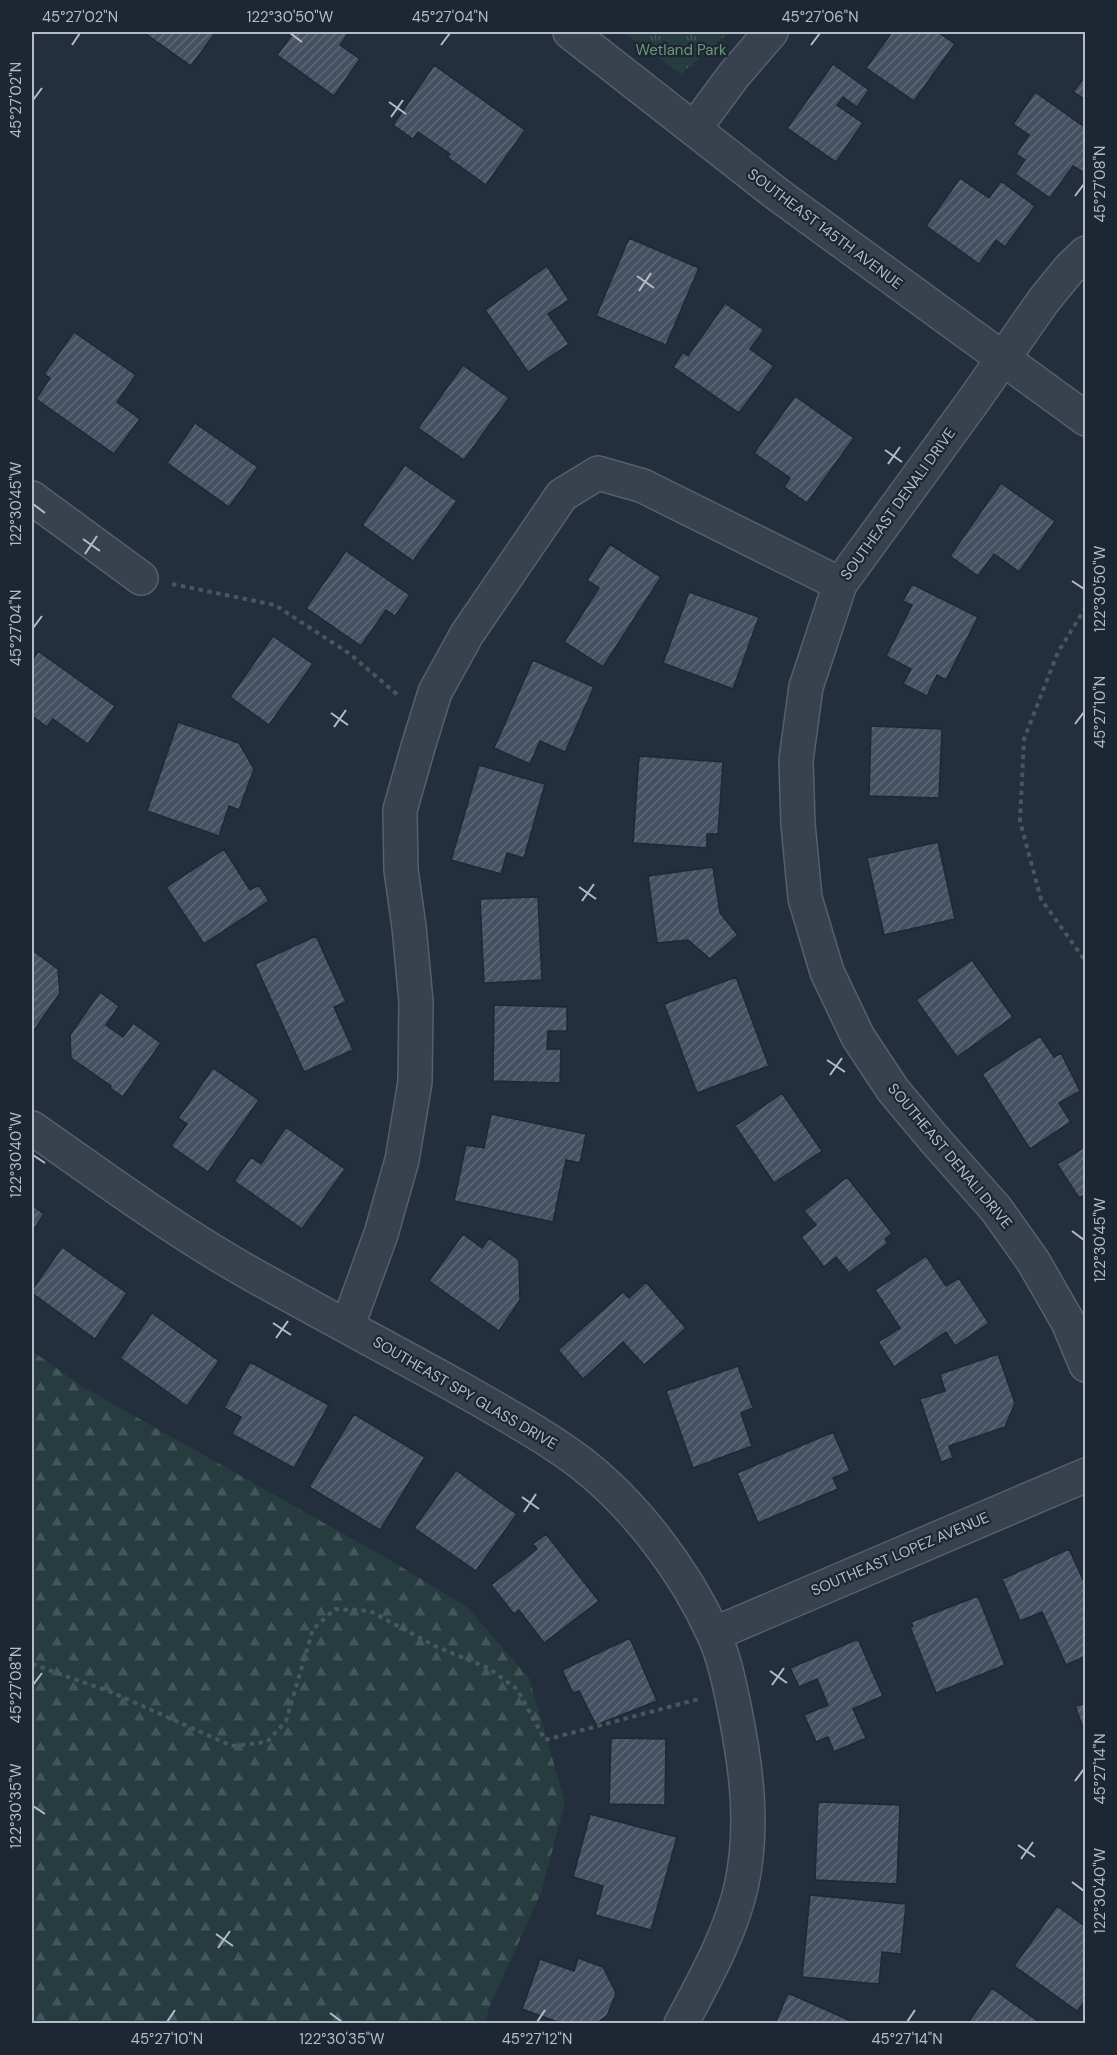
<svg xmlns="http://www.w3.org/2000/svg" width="1117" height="2055" viewBox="0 0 1117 2055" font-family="'DM Sans',sans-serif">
	<defs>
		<pattern id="grass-tufts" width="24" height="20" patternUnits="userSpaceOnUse" patternTransform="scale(1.5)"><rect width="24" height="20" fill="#263c3f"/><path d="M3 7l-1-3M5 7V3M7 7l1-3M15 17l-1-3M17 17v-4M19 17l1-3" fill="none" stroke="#435659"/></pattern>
		<pattern id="forest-firs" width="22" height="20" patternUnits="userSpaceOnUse" patternTransform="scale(1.5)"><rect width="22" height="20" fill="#263c3f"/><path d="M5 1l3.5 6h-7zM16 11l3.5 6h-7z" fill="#435659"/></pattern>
		<pattern id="building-hatch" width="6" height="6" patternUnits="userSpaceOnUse" patternTransform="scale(1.5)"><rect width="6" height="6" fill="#455162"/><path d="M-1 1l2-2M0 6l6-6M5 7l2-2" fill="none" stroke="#5d6877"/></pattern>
	</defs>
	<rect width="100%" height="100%" fill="#242f3e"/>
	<path fill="url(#grass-tufts)" d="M623 32H730L681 74Z"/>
	<path fill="url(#forest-firs)" d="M32 1351 83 1387 388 1559 467 1607 529 1678 565 1802 541 1893 488 2010 486 2023H32Z"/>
	<path fill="url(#building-hatch)" stroke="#1f2835" stroke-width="1.5" d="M143 32H216L191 66Z
		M294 32H349L340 45 360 59 334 96 277 55Z
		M892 32H938L955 44 914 101 866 68Z
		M833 64 869 90 857 107 843 97 837 105 863 123 836 162 787 128Z
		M434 65 525 130 486 185 447 157 450 154 418 132 413 139 393 125Z
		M1086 75V100L1073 92Z
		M1035 92 1086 128V174L1073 166 1050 198 1015 174 1025 160 1016 154 1029 135 1013 124Z
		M960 178 989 198 1001 181 1035 206 1005 247 996 240 979 264 926 226Z
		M629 238 699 268 666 345 596 316Z
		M547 266 569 300 548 314 569 344 528 372 485 310Z
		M725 303 764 330 750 349 774 366 739 413 673 367 683 352 688 356Z
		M74 332 136 375 117 402 140 419 114 454 36 399 50 378 44 374Z
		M463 365 509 398 464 460 418 428Z
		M795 396 854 438 807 503 784 487 790 478 754 453Z
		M195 423 258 467 229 507 167 463Z
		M405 465 457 501 413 561 362 525Z
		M1001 483 1055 521 1019 572 994 554 978 576 950 556Z
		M610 544 661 577 603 667 564 642 599 588 587 580Z
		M346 551 410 595 395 616 386 610 361 646 306 608Z
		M912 584 978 617 946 680 937 675 927 696 903 684 911 669 886 656 912 605 903 601Z
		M689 592 759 617 733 689 663 663Z
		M273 636 313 664 269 725 230 697Z
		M38 651 115 706 88 744 53 719 47 727 32 716V661Z
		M533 660 594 687 565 752 540 741 530 764 494 748Z
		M178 722 239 743 254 769 239 810 229 806 219 836 147 811Z
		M871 726 942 729 939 798 869 796Z
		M639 756 723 762 718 834H707V848L633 843Z
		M479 765 545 784 524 858 507 853 501 874 451 860Z
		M938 842 955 919 884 935 867 858Z
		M224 849 250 890 259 885 269 901 204 944 166 887Z
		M713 867 720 913 738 935 710 959 688 940 657 943 648 876Z
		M538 897 542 980 484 983 480 899Z
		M316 936 346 1002 334 1007 353 1050 304 1072 255 964Z
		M32 950 58 969 60 993 33 1032 32 1031Z
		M972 960 1013 1017 957 1057 916 1000Z
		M736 977 769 1066 697 1093 664 1004Z
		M100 992 119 1006 106 1025 123 1037 133 1023 161 1043 123 1097 110 1088 111 1086 71 1058 70 1035Z
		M494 1005 567 1007V1031H548L547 1049H561L560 1083 493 1081Z
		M1040 1036 1054 1057 1061 1053 1080 1091 1059 1103 1071 1122 1030 1149 982 1074Z
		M213 1068 259 1100 208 1172 171 1146 187 1124 178 1118Z
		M782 1093 822 1151 774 1183 735 1126Z
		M491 1114 586 1134 580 1163 566 1160 553 1222 454 1201 466 1145 484 1148Z
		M286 1127 345 1169 302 1229 234 1181 251 1157 261 1164Z
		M1086 1146V1198L1084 1195 1079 1198 1057 1164Z
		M847 1177 892 1233 885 1239 888 1243 849 1273 836 1257 824 1267 801 1237 816 1225 804 1211Z
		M32 1205 44 1214 32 1232Z
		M463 1234 482 1248 489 1238 519 1260 520 1300 499 1331 429 1281Z
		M62 1247 127 1293 95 1339 32 1293V1290Z
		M926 1256 946 1286 959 1278 989 1323 955 1346 946 1332 894 1367 878 1342 900 1328 875 1290Z
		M646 1282 686 1328 644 1365 623 1342 583 1379 558 1350 623 1292 629 1298Z
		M152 1313 219 1361 187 1406 120 1358Z
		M998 1354 1015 1403 1005 1427 949 1446 953 1458 941 1462 920 1399 945 1391 940 1374Z
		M250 1362 329 1405 294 1468 232 1434 241 1417 224 1408Z
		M738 1366 753 1408 741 1413 752 1446 693 1468 666 1391Z
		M354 1414 425 1457 380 1530 309 1487Z
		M833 1432 850 1471 833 1478 838 1489 758 1523 737 1473Z
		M456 1470 517 1514 476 1571 414 1528Z
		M546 1534 599 1601 544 1643 519 1610 514 1614 491 1585 537 1549 533 1544Z
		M1069 1549 1086 1586V1656L1066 1665 1042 1612 1020 1621 1002 1579Z
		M978 1596 1005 1665 936 1693 910 1627 913 1626 911 1622Z
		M630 1638 657 1701 596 1725 579 1691 573 1693 562 1670Z
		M858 1639 883 1696 853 1709 866 1738 834 1752 828 1737 816 1742 804 1715 828 1705 817 1679 799 1687 790 1668Z
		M1086 1703V1736L1075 1706Z
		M611 1738 666 1739 665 1805 609 1804Z
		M818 1802 900 1805 897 1884 815 1880Z
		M590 1814 677 1837 651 1930 595 1915 603 1886 573 1877Z
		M810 1895 906 1904 901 1954 882 1952 879 1984 802 1977Z
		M1057 1906 1086 1927V2000L1077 2011 1014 1966Z
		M578 1958 603 1967 616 1993 607 2016 595 2024H563L522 2009 540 1959 574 1971Z
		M992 1988 1042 2024H967Z
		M788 1993 858 2024H775Z"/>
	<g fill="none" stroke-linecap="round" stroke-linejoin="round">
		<g stroke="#565f6c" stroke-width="36">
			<path id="minor" d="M694 129 734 75 771 32
				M1086 253 1071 267 1044 300 974 400 840 584 806 687 796 760 798 824 805 898 827 972 858 1037 893 1090 934 1139 996 1209 1033 1261 1068 1322 1086 1365
				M32 498 141 578
				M32 1128C105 1179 176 1232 255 1276 321 1313 389 1349 456 1386 498 1410 542 1434 581 1463 635 1505 685 1571 713 1633 724 1656 729 1682 734 1706 746 1765 754 1823 742 1883 732 1931 704 1981 681 2024
				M348 1325 381 1234 402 1160 415 1082 416 1002 409 927 401 870 400 810 418 747 435 692 467 634 562 495 598 473 643 486 840 584
				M714 1634 1086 1475"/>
		</g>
		<g stroke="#565f6c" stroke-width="36">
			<path id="tertiary" d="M570 32 777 194 1086 419"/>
		</g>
		<path stroke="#44595c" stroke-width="4" stroke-dasharray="4.5 4.5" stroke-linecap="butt" d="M172 584 275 605 350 654 399 696
			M1086 607 1058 652 1024 739 1020 821 1041 899 1086 962
			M32 1664 111 1692 232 1746 267 1742 286 1721 313 1629 335 1609 370 1611 435 1646 488 1668 517 1689 545 1740 699 1699 698 1697"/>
		<use href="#minor" stroke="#38414e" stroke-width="33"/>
		<use href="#tertiary" stroke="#38414e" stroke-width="33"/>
	</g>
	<path fill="none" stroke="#b4bcc9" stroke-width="2" d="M290 33 302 42M72 45 80 33M441 45 450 33M811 45 820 33M33 100 42 88M389 102 406 114M391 117 403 100M1075 196 1084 184M637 276 654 288M639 291 651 273M885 450 902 462M888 464 900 447M33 504 45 513M83 539 100 551M85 554 97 536M1072 581 1084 589M33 628 42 616M331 713 348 725M1075 724 1084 712M334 727 346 710M579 887 596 899M582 901 594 884M827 1060 845 1072M830 1075 842 1058M33 1155 45 1163M1072 1231 1084 1240M273 1323 291 1335M276 1338 288 1321M522 1497 539 1509M524 1512 536 1494M770 1671 787 1683M33 1685 42 1673M772 1685 784 1668M1075 1781 1084 1769M33 1806 45 1814M1018 1845 1035 1857M1021 1859 1033 1842M1072 1882 1084 1891M216 1934 233 1946M218 1948 230 1931M330 2013 342 2022M167 2022 175 2010M537 2022 545 2010M907 2022 915 2010"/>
	<g text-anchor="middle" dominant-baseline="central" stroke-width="4.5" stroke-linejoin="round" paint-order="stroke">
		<g font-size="15" fill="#6b9a76" stroke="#1d2633">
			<text x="681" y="50">Wetland Park</text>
		</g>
		<g font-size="15" fill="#b4bcc9" stroke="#1d2633">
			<text transform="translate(825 229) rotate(37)">SOUTHEAST 145TH AVENUE</text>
			<text transform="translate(898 504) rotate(-54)">SOUTHEAST DENALI DRIVE</text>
			<text transform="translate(950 1156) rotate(50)">SOUTHEAST DENALI DRIVE</text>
			<text transform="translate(465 1393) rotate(30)">SOUTHEAST SPY GLASS DRIVE</text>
			<text transform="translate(900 1554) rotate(-23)">SOUTHEAST LOPEZ AVENUE</text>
		</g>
	</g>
	<rect width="1117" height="2055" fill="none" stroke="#1d2633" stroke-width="66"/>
	<rect x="33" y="33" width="1051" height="1989" fill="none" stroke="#b4bcc9" stroke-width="2"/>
	<g font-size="15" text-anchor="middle" fill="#b4bcc9">
		<text x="80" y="22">45°27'02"N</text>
		<text x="290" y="22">122°30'50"W</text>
		<text x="450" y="22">45°27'04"N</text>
		<text x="820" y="22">45°27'06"N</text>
		<text transform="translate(16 100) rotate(-90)" y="5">45°27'02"N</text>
		<text transform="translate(1100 184) rotate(-90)" y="5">45°27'08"N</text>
		<text transform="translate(16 504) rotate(-90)" y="5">122°30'45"W</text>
		<text transform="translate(1100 589) rotate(-90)" y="5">122°30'50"W</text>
		<text transform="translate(16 628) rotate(-90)" y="5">45°27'04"N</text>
		<text transform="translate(1100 712) rotate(-90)" y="5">45°27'10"N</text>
		<text transform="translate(16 1155) rotate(-90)" y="5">122°30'40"W</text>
		<text transform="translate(1100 1240) rotate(-90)" y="5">122°30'45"W</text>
		<text transform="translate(16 1685) rotate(-90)" y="5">45°27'08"N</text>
		<text transform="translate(1100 1769) rotate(-90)" y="5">45°27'14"N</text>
		<text transform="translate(16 1806) rotate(-90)" y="5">122°30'35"W</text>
		<text transform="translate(1100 1891) rotate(-90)" y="5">122°30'40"W</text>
		<text x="167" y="2044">45°27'10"N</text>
		<text x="342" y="2044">122°30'35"W</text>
		<text x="537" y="2044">45°27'12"N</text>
		<text x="907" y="2044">45°27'14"N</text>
	</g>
</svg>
